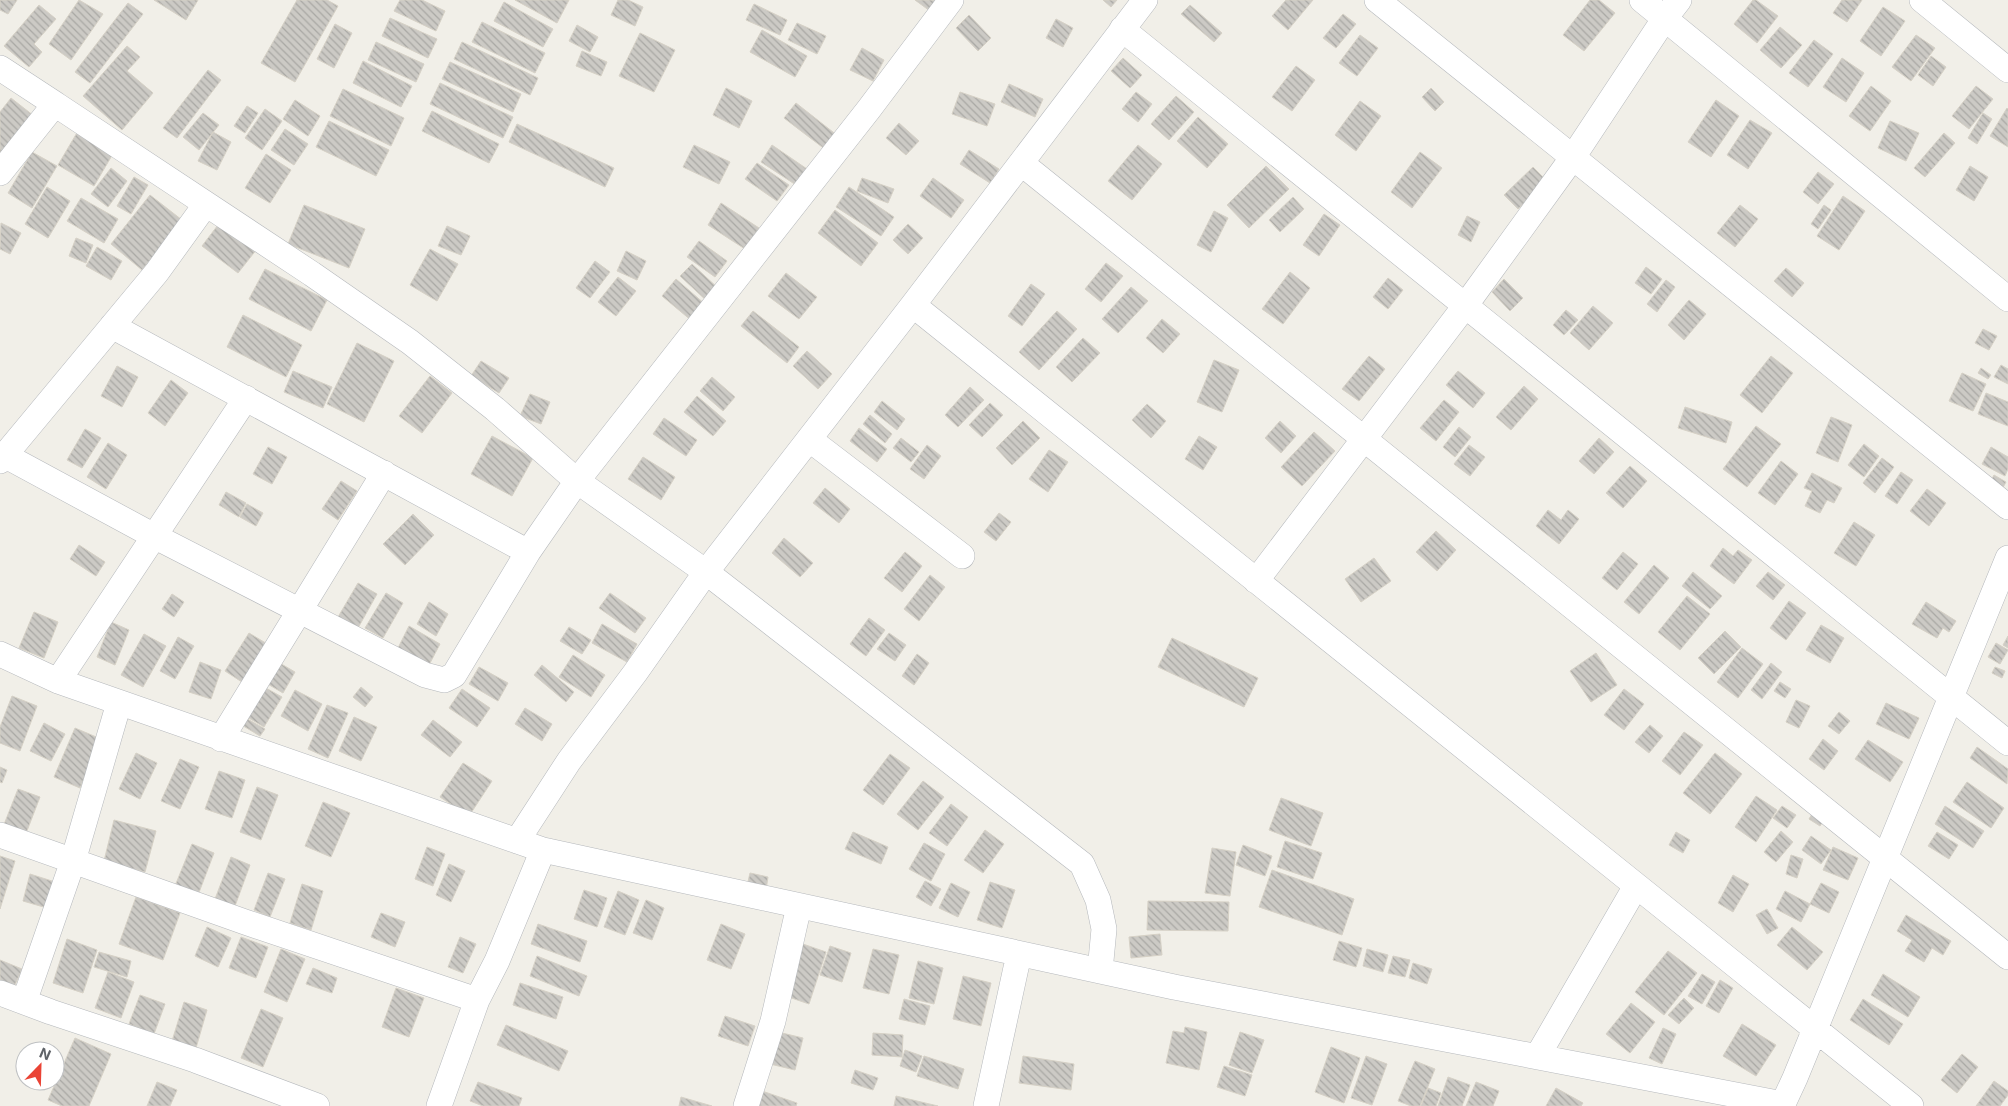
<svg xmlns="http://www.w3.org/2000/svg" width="2008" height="1106" viewBox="0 0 2008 1106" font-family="Inter,sans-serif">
	<defs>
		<pattern id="building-back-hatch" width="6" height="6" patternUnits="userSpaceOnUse" patternTransform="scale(1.25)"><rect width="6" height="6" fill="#cccac5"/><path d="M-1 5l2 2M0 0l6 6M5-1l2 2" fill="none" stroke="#a9a8a4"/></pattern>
	</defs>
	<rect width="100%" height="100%" fill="#f1efe8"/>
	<path fill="url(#building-back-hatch)" stroke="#d6d1c6" d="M0 0H17L8 14 0 10Z
		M79 0 103 14 71 60 49 44Z
		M154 0H198L186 20Z
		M297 0H327L338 6 295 82 261 63Z
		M400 0H422L445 11 436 31 394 11Z
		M515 0H569L557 23Z
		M618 0H628L643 7 635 26 611 15Z
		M915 0H938L930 11Z
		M1103 0H1117L1111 7Z
		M1286 0H1313L1288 30 1272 16Z
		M1590 0H1599L1615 13 1584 51 1563 35Z
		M1753 0H1756L1778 16 1757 43 1734 24Z
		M1842 0H1862L1847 22 1833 13Z
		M504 2 553 29 543 47 494 21Z
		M128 3 143 14 90 83 75 72Z
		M754 4 787 20 780 35 746 20Z
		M39 5 56 19 34 44 42 52 29 67 4 46Z
		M1190 5 1222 33 1214 42 1181 14Z
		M1883 7 1905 21 1881 56 1860 41Z
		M1343 14 1356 24 1336 48 1323 38Z
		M969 15 991 38 978 51 956 28Z
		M390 18 437 39 428 58 382 36Z
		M1056 19 1073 28 1063 47 1046 38Z
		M482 22 545 53 535 73 472 42Z
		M797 23 826 36 817 54 788 40Z
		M335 24 352 33 334 68 317 59Z
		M577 25 598 37 590 52 569 41Z
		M1780 27 1802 45 1781 68 1760 50Z
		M762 30 807 56 795 77 750 52Z
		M640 33 675 50 654 92 619 76Z
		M1360 35 1378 48 1357 76 1339 63Z
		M1916 35 1935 48 1911 81 1892 67Z
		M1814 40 1833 54 1808 87 1789 73Z
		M376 42 424 64 416 82 368 60Z
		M462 42 538 78 530 95 454 59Z
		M127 46 140 57 127 71 153 93 122 130 83 96Z
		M862 48 884 60 873 81 850 70Z
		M582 51 607 62 601 76 576 66Z
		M1931 56 1946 67 1933 86 1918 75Z
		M1123 58 1142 75 1130 88 1111 71Z
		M1842 58 1864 73 1846 102 1823 87Z
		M363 61 412 86 401 107 353 83Z
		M450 62 521 94 513 112 442 79Z
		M1296 66 1315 80 1292 111 1272 97Z
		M208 70 221 80 177 138 163 128Z
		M440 83 513 117 503 138 430 104Z
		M1009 84 1043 99 1035 117 1001 102Z
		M1871 86 1891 101 1870 131 1849 116Z
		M1976 86 1993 99 1969 129 1952 116Z
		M726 88 752 101 739 128 713 115Z
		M1431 88 1444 102 1435 111 1422 97Z
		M343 89 404 118 391 146 330 116Z
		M960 92 995 104 987 126 952 114Z
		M1136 92 1152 104 1138 122 1122 109Z
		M1176 96 1194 112 1169 140 1151 124Z
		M11 98 34 116 0 159V112Z
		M295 100 320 116 308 136 283 119Z
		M1716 100 1739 116 1711 157 1688 142Z
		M1360 101 1381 116 1356 151 1335 135Z
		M796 103 838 136 826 150 784 118Z
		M247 106 258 113 245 133 234 126Z
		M2007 108 2008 109V147L1990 136Z
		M265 109 282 121 262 150 245 138Z
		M432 111 499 144 489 163 422 131Z
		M203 113 219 125 199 150 183 137Z
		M1983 113 1992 119 1977 144 1968 138Z
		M1198 117 1228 144 1207 168 1177 141Z
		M1750 120 1772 133 1748 169 1727 155Z
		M329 121 389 150 376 176 316 147Z
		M1890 121 1919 133 1906 161 1878 148Z
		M899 123 919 141 906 155 886 138Z
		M517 124 614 168 605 187 509 142Z
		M285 129 308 144 294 165 271 150Z
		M78 131 114 152 94 186 58 165Z
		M213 132 231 142 217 170 198 161Z
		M1944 133 1955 143 1925 177 1914 168Z
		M694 145 730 162 719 184 683 167Z
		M772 145 807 169 796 185 761 162Z
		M1138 145 1162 164 1132 200 1108 181Z
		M969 150 999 169 990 183 960 164Z
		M32 152 57 166 32 208 8 193Z
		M1420 152 1442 168 1412 208 1391 192Z
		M266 154 291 170 270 203 245 188Z
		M757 163 789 185 777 201 745 179Z
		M1266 166 1289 189 1249 228 1227 205Z
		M1970 166 1988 177 1974 201 1956 190Z
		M1533 167 1547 181 1518 209 1504 195Z
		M111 168 127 181 108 207 91 194Z
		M1818 172 1834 184 1818 204 1803 192Z
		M134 177 148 185 131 214 117 206Z
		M862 178 894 189 888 203 857 191Z
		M933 178 964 200 951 218 920 196Z
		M47 187 70 201 48 238 25 224Z
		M849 187 894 217 881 236 836 207Z
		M150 195 182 220 142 270 111 244Z
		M1843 196 1865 211 1839 250 1817 236Z
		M1293 197 1304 209 1280 232 1269 220Z
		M81 198 118 219 104 243 67 221Z
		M721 203 759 228 745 249 708 225Z
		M304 205 365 229 349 268 288 244Z
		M1740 205 1758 219 1735 247 1717 233Z
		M1824 205 1831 210 1818 229 1811 224Z
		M835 210 878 243 861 266 818 233Z
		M1214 211 1228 218 1211 252 1197 245Z
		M1324 214 1340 225 1319 256 1303 245Z
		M1467 216 1480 222 1471 242 1458 235Z
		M221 221 257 249 238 273 202 246Z
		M1 223 21 233 10 254 0 249Z
		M908 224 923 238 908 254 893 240Z
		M447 226 470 236 461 255 438 246Z
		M76 238 93 245 86 263 69 256Z
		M699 241 727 261 715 277 687 257Z
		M97 247 122 261 111 280 86 266Z
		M430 249 458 264 437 301 410 285Z
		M626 251 646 261 637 280 617 271Z
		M595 261 610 272 590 298 576 288Z
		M1106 263 1123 276 1101 302 1085 289Z
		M692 264 719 289 708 302 680 276Z
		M1646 267 1662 279 1651 294 1635 283Z
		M1786 268 1804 283 1792 297 1774 281Z
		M265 269 327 300 311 331 249 299Z
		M1290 272 1310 288 1283 324 1262 309Z
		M786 273 817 297 799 319 768 296Z
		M618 277 636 291 616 316 598 302Z
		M1388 278 1403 290 1388 309 1373 297Z
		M676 279 706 305 692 321 662 296Z
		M1504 279 1523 298 1510 311 1492 292Z
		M1666 280 1675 287 1657 312 1647 304Z
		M1031 284 1045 294 1022 326 1008 316Z
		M1131 287 1148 301 1118 333 1102 319Z
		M1689 300 1706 314 1684 340 1668 325Z
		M1593 306 1613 323 1589 350 1570 333Z
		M1566 310 1578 320 1564 335 1553 325Z
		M753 311 799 347 787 363 741 326Z
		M1057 311 1077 329 1039 370 1019 352Z
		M243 315 302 345 286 377 227 347Z
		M1162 319 1180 334 1163 353 1146 338Z
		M1983 329 1997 336 1989 350 1975 343Z
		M1083 338 1100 353 1072 382 1056 367Z
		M357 343 394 361 364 422 327 404Z
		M807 351 832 374 818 389 793 366Z
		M1369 356 1385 369 1359 401 1342 389Z
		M1771 356 1793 373 1762 413 1740 395Z
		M1214 360 1239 370 1222 412 1197 402Z
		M481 361 509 378 499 393 471 376Z
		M2001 365 2008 369V384L1994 377Z
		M117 366 138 377 122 407 101 396Z
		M1981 368 1991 375 1988 379 1978 373Z
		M293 371 332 387 323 408 284 392Z
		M1458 371 1485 393 1473 408 1446 385Z
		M1962 373 1986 384 1973 411 1949 401Z
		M430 376 452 393 422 433 399 416Z
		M712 377 735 397 723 411 700 391Z
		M171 380 188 393 165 426 148 413Z
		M1524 386 1538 399 1511 430 1496 417Z
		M970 387 984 400 958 427 945 415Z
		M1986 393 2008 402V426L1978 414Z
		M530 394 550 402 541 424 520 416Z
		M697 396 726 421 713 436 684 412Z
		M1444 400 1459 412 1436 441 1420 428Z
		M882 401 905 419 897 430 874 412Z
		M990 403 1003 415 982 437 969 425Z
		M1147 404 1166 421 1151 438 1132 420Z
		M1685 407 1732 422 1726 443 1678 428Z
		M870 415 892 434 885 443 863 424Z
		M1831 417 1852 425 1838 462 1816 453Z
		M664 418 697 440 686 456 653 434Z
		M1023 421 1040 438 1012 465 996 448Z
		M1280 421 1296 436 1281 453 1265 438Z
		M1756 426 1781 444 1747 487 1723 469Z
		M1459 427 1471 437 1455 457 1443 447Z
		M859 428 887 449 877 462 850 441Z
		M85 429 101 438 82 468 67 460Z
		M1314 432 1335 451 1302 486 1281 467Z
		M492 436 533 458 512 496 471 474Z
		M1199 436 1217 447 1203 470 1185 459Z
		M901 438 919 452 911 462 893 448Z
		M1599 438 1614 452 1594 474 1579 461Z
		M108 443 127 455 106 489 87 477Z
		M1864 444 1879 456 1864 477 1848 465Z
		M927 445 941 456 924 479 910 469Z
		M1469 445 1485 457 1470 476 1454 464Z
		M268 447 287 457 272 484 253 474Z
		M1991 447 2008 457V469L2005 476 1982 464Z
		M1049 450 1068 462 1048 492 1029 479Z
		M643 457 675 477 661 500 628 479Z
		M1882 458 1894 467 1875 493 1863 483Z
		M1781 461 1798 474 1775 505 1758 493Z
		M1630 466 1647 481 1623 508 1606 493Z
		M1901 472 1913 480 1897 504 1885 496Z
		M1812 473 1842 488 1834 503 1827 500 1820 513 1805 506 1812 491 1804 488Z
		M1994 475 2006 482 2000 493 1988 486Z
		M341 481 357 491 338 520 322 509Z
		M825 488 850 509 839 523 813 503Z
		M1927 489 1946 503 1929 526 1910 511Z
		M226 492 246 503 239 517 219 505Z
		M247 504 263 513 256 526 240 517Z
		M1548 510 1561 520 1568 510 1579 519 1559 544 1536 526Z
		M999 513 1011 522 996 541 984 532Z
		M413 514 434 535 405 565 383 544Z
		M1854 522 1875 535 1856 566 1834 553Z
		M1436 531 1456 550 1437 571 1416 552Z
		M784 538 813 563 800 577 772 553Z
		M79 545 105 562 96 576 70 559Z
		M1723 548 1733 556 1738 550 1752 560 1734 584 1710 566Z
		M905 552 922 566 902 592 884 578Z
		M1623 552 1638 564 1617 590 1602 578Z
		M1374 558 1391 581 1361 602 1345 579Z
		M1654 565 1669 578 1639 614 1624 602Z
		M1693 572 1722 596 1710 609 1682 586Z
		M1768 572 1785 585 1773 600 1756 586Z
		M930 575 945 587 919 621 904 609Z
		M358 583 377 594 358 628 338 617Z
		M386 593 403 603 383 638 365 628Z
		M610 593 646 618 635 633 599 608Z
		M172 594 184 602 174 617 162 609Z
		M1687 596 1710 614 1680 650 1658 632Z
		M1789 601 1806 613 1786 640 1770 628Z
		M429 602 448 614 436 636 417 624Z
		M1926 602 1956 621 1949 632 1943 628 1937 638 1912 624Z
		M34 612 58 622 44 658 19 648Z
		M869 618 885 630 866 656 850 644Z
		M111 622 129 630 115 665 97 657Z
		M602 624 637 644 627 662 592 643Z
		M1821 625 1844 638 1830 663 1806 650Z
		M409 626 440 644 429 665 398 648Z
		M569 627 591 640 582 654 560 641Z
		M1725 631 1741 647 1714 674 1698 658Z
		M249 633 269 645 245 684 225 671Z
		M889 633 906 645 895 661 877 649Z
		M144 634 166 646 143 687 121 675Z
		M2008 636V648L2003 645Z
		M178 637 194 646 175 679 160 671Z
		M1172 638 1258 678 1244 707 1158 667Z
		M1996 643 2008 650 2000 664 1988 657Z
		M1742 648 1763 664 1738 698 1717 682Z
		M1596 653 1617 685 1591 702 1570 671Z
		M917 654 929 663 914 685 902 676Z
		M573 655 605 675 591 697 559 677Z
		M200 662 221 670 211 699 189 692Z
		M278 662 295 672 283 693 266 683Z
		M1771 663 1782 672 1762 699 1751 690Z
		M542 665 574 692 566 702 534 675Z
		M479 667 508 683 498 701 469 684Z
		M1995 667 2005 671 2002 678 1992 673Z
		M1780 682 1791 689 1785 698 1774 691Z
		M264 687 282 697 264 727 247 717Z
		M361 687 373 697 365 707 353 697Z
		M462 689 490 708 477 727 449 708Z
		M1624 689 1644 704 1624 730 1604 715Z
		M295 690 322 704 308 731 281 716Z
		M12 696 37 706 20 751 0 743V727Z
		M1796 700 1810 706 1799 728 1786 722Z
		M1886 703 1919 718 1909 739 1876 724Z
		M327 705 348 713 328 758 308 749Z
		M525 708 552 724 542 741 515 724Z
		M1839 712 1850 721 1839 734 1828 726Z
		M244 717 265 729 260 736 240 724Z
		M354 717 377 727 361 761 339 751Z
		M433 720 462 742 450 757 421 735Z
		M44 723 65 734 51 761 30 751Z
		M1650 725 1663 736 1649 753 1635 742Z
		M75 728 101 739 80 788 54 777Z
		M1684 732 1703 745 1680 775 1662 761Z
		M1823 739 1838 751 1824 770 1809 759Z
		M1868 740 1903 762 1890 782 1855 759Z
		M1977 747 2008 769 2007 784 1970 758Z
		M136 753 157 763 140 799 119 789Z
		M1715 753 1742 774 1710 814 1683 793Z
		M890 754 910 768 883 805 863 790Z
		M180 759 199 767 180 809 161 801Z
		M463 763 492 781 469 816 440 797Z
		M0 767 7 770 2 783 0 782Z
		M219 771 245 780 232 818 205 809Z
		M923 781 944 797 918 830 897 814Z
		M1967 782 2004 808 1991 828 1953 802Z
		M257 787 278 795 261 840 240 832Z
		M18 789 40 797 25 836 3 827Z
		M1756 796 1777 810 1756 842 1735 827Z
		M1281 798 1323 813 1311 846 1269 830Z
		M323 802 350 813 331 857 305 846Z
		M951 804 968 817 947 846 929 833Z
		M1782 806 1796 815 1787 828 1773 818Z
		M1945 806 1984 831 1973 848 1935 824Z
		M1815 809 1826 817 1820 826 1809 819Z
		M114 820 156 831 145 872 104 861Z
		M985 830 1004 844 983 873 964 860Z
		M1781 831 1793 842 1776 862 1764 852Z
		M853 832 888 847 881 864 845 849Z
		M1676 832 1690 840 1683 853 1669 845Z
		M1937 832 1958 845 1949 859 1928 846Z
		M1811 836 1831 850 1821 864 1802 850Z
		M1285 841 1322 853 1313 879 1277 867Z
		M924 843 945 854 931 881 909 869Z
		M192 844 214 853 198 895 175 886Z
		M1243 845 1272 856 1265 876 1236 865Z
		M427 847 445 854 433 886 415 879Z
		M1833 847 1858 858 1848 880 1823 870Z
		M1212 848 1236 852 1230 896 1205 893Z
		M1791 855 1803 859 1797 878 1786 874Z
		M0 856 15 861 0 909Z
		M231 857 250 865 235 906 215 899Z
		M449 864 465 871 451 902 436 895Z
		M1272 870 1354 899 1342 935 1259 907Z
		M268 873 285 879 270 917 254 910Z
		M750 873 768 877 766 890 747 886Z
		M30 874 55 882 47 908 23 901Z
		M1733 875 1749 884 1733 912 1718 903Z
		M925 881 941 889 931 906 916 897Z
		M990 882 1015 890 1002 928 977 920Z
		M951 883 970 892 958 917 939 908Z
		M1821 883 1839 892 1829 913 1810 904Z
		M302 884 323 891 311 930 290 923Z
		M584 890 607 898 597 927 574 919Z
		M618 891 639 900 625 935 604 927Z
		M1785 891 1810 904 1801 922 1776 909Z
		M136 897 180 913 163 960 119 944Z
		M646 900 664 908 652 940 633 933Z
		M1148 901 1229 902 1228 931 1147 930Z
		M1767 909 1778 928 1767 934 1756 915Z
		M381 913 405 922 395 947 371 937Z
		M1906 915 1951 941 1943 955 1932 948 1924 962 1905 951 1912 940 1897 931Z
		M538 924 587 941 580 962 531 944Z
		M721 924 745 934 731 969 707 960Z
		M207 927 231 938 218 967 195 956Z
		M1792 927 1823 952 1807 970 1777 945Z
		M1160 934 1162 955 1131 958 1129 937Z
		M241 937 268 947 256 978 229 968Z
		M460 937 476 944 463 973 448 967Z
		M67 939 97 950 83 993 53 983Z
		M1339 941 1362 948 1356 967 1333 960Z
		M800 943 826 952 809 1004 783 995Z
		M830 946 851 953 842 982 820 975Z
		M281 949 305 959 287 1002 264 992Z
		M873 949 899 955 889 994 863 988Z
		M1367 949 1388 955 1383 972 1363 966Z
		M1668 951 1697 973 1664 1015 1635 992Z
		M99 952 131 961 127 977 94 967Z
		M537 956 587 976 579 996 530 976Z
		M1393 956 1410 960 1405 977 1388 973Z
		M0 960 22 969 14 987 0 981Z
		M918 961 943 968 934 1004 909 998Z
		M1413 963 1432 969 1427 984 1409 978Z
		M313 968 337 978 332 993 306 984Z
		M108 972 134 982 121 1018 95 1008Z
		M1702 974 1715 982 1702 1004 1688 996Z
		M1883 974 1920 997 1908 1017 1871 995Z
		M963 976 991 983 981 1026 953 1019Z
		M1720 980 1733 988 1719 1013 1706 1006Z
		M520 983 563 997 556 1019 513 1005Z
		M396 988 424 998 409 1037 382 1027Z
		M140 995 165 1004 154 1034 129 1024Z
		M1684 998 1694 1008 1679 1024 1668 1015Z
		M904 999 930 1006 925 1025 899 1019Z
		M1863 999 1903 1024 1889 1045 1850 1020Z
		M184 1002 207 1010 196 1048 172 1041Z
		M1631 1003 1655 1022 1630 1053 1606 1034Z
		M261 1009 283 1018 263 1067 241 1058Z
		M725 1016 755 1026 748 1046 718 1036Z
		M1742 1024 1776 1045 1756 1076 1723 1056Z
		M506 1025 568 1051 559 1071 497 1045Z
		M1185 1027 1207 1032 1199 1070 1166 1063 1173 1031 1184 1033Z
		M1663 1028 1676 1034 1662 1064 1649 1058Z
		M778 1032 803 1038 795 1070 770 1064Z
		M1240 1032 1264 1040 1252 1073 1229 1065Z
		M873 1033 903 1035 902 1057 872 1055Z
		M75 1038 111 1054 89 1106H62L48 1100Z
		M1331 1047 1360 1058 1344 1103 1315 1092Z
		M905 1050 922 1056 916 1072 900 1066Z
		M1962 1054 1978 1067 1957 1093 1941 1080Z
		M924 1056 964 1069 958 1089 917 1076Z
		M1023 1056 1074 1064 1071 1090 1019 1083Z
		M1366 1056 1387 1064 1372 1105 1351 1098Z
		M1415 1061 1435 1069 1420 1106H1411L1398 1101Z
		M1224 1066 1252 1075 1245 1096 1217 1087Z
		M855 1070 878 1078 873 1090 851 1083Z
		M1448 1077 1470 1085 1462 1106H1438Z
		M1994 1081 2008 1091V1095L2000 1106H1976Z
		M157 1082 177 1090 170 1106H147Z
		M478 1082 522 1098 519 1106H483L470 1101Z
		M1476 1082 1499 1091 1493 1106H1466Z
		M1428 1088 1441 1093 1436 1106H1421Z
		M1556 1088 1583 1103 1581 1106H1546Z
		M759 1090 797 1103 796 1106H754Z
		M896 1096 938 1106H894Z
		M681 1097 712 1106H679Z"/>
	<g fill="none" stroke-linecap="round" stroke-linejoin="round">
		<g stroke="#b5b8bc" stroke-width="26">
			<path id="street" d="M1377 0 2008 507
				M1642 0 2008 299
				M1922 0 2008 70
				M1122 29 2008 743
				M0 68 55 104 0 173
				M55 104 312 274 410 342 495 409 577 481 706 572 1082 864 1098 900 1104 929 1100 971
				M1021 163 2008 957
				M913 305 1911 1106
				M112 326 528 552 577 481 869 109 951 0
				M809 439 962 556
				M4 455 154 536 425 675 444 680 454 675 528 552
				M0 461 157 272 206 204
				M1256 581 1465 306 1573 157 1665 18 1679 0
				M0 654 58 681 543 850 1174 987 1783 1104
				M58 681 246 398
				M221 739 384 473
				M0 835 245 922 477 1000
				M517 841 569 761 635 673 706 572 913 305 1145 0
				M0 993 51 1012 195 1060 317 1106
				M24 1002 73 861 119 703
				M1537 1057 1636 886
				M439 1106 477 1000 497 961 543 850
				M746 1106 773 1021 799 906
				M986 1106 1019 954
				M1782 1106 1795 1078 2008 558"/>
		</g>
		<use href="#street" stroke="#fff" stroke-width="25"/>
	</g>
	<g transform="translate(40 1066) rotate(23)"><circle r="24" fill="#ffffff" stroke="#bfc1c3"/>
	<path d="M0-4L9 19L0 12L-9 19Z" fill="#ea4335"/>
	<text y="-8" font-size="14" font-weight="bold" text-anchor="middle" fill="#5f6368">N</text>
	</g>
</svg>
